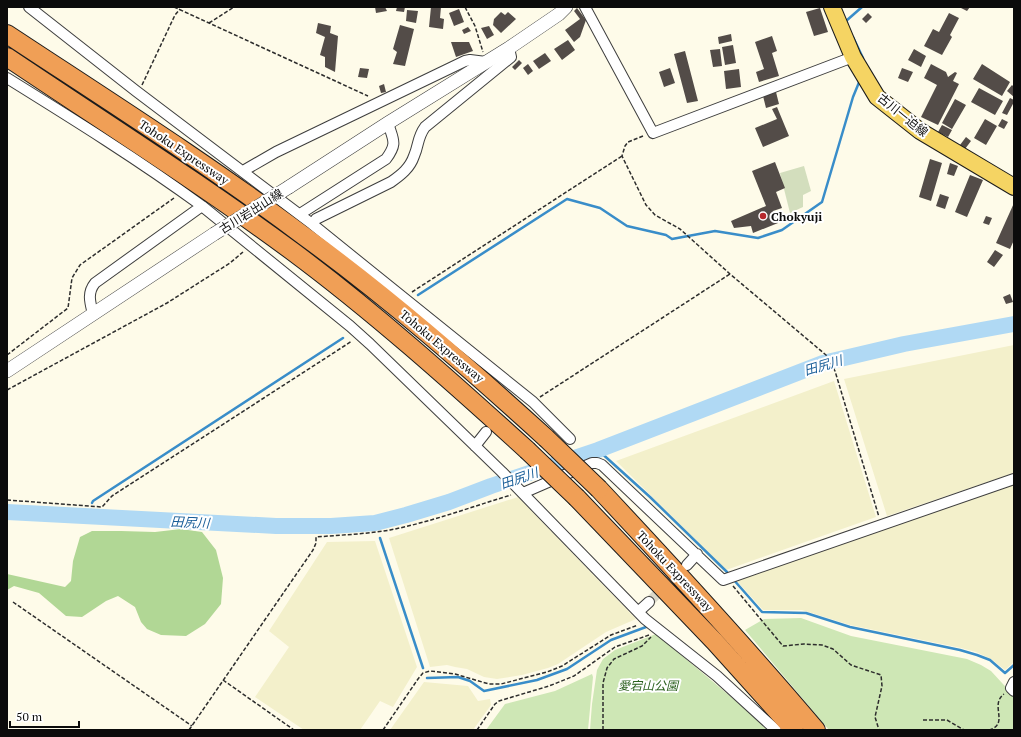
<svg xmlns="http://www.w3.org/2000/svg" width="1021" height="737" viewBox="0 0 1021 737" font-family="'PT Serif','Noto Sans JP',serif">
	<rect width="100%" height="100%" fill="#fefbe9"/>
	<path fill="#f3f0cb" d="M1014 345V473L887 516 844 379Z
		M834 381 876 517 726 570 616 461Z
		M1014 484V662L1005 670 991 659 976 652 961 648 850 625 802 610H763L735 579Z
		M518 497 636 619 606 632 558 664 548 668 522 675 497 679 484 677 467 669 455 667 447 665 430 667 389 538Z
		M375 541 417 667 393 707 380 701 360 730H304L255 697 289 647 269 631 327 542Z
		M424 682 468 686 478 701 490 699 491 705 473 730H390Z"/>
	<path fill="#cee7b5" d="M801 618 851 636 967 659 981 665 991 671 1014 696V730H829L745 630 764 619Z
		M656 634C694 666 732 697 769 730H590L592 704 597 670 603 659 615 650Z
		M592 674 593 677 588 730H486L505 704 555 691Z"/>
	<path fill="#b1d795" d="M181 529 202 532 216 550 223 578 221 604 205 624 186 636 161 635 147 629 141 622 135 607 118 596 106 601 82 617 66 616 39 593 14 586 7 590V593V574L65 587 71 581 73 561 80 537 92 531H121L155 532Z"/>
	<path fill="#d3debd" d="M804 166 811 191 803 195V207L790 213 780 173Z"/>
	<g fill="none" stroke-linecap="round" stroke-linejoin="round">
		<path stroke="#398dc9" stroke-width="2.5" d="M847 23 846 21 862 7
			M853 37 863 58
			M418 295 567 199 600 208 627 226 666 235 672 239 715 231 758 238 782 230 822 202 853 97 860 80
			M598 450 650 497 727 572
			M92 503 93 501 343 338
			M91 516V510
			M375 523 376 525
			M380 538 423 668
			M733 579 762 612 806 613 850 627 960 650 977 655 990 660 1005 673 1014 665
			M427 678 458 677 470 681 484 691 537 680 567 669 611 640 646 627"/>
		<path stroke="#b0d9f4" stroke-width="16" d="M7 512 276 526H331L375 523 406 515 449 502 491 486 598 450 823 363 904 344 1014 324"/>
	</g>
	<path fill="#534c48" d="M375 7H385L387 11 376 13Z
		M397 7H405L404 12 396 11Z
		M431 7H441L440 18 444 19 443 29 429 27Z
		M959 7H970L967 11Z
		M577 8 586 20 580 37 574 42 565 30 580 19 574 11Z
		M820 8 828 32 814 36 806 12Z
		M459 9 464 22 454 26 449 13Z
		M407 10 418 11 416 23 406 21Z
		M501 12 505 15 508 12 516 19 501 33 493 25 494 19Z
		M868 13 872 17 866 23 862 19Z
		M949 13 959 18 950 35 952 37 942 55 924 46 933 29 939 32Z
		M318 23 331 26 330 33 338 36 335 72 325 67V57L320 55 325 37 316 33Z
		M400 25 414 29 405 66 393 64 397 52 393 49Z
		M489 26 494 35 487 39 481 28Z
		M468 27 471 31 464 34 462 30Z
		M731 34 732 41 719 44 718 37Z
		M772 36 777 51 772 53 779 76 759 82 756 72 764 69 755 42Z
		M568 40 575 50 562 60 554 49Z
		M451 42H469L473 51 456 57Z
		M733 45 736 63 725 65 722 47Z
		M720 49 722 66 713 67 710 50Z
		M914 49 926 56 921 67 908 60Z
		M685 51 698 101 687 103 674 54Z
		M545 53 551 61 539 69 533 61Z
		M519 60 522 63 515 70 512 67Z
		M528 64 533 71 528 75 523 68Z
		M931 64 946 72 948 77 955 72 957 73 953 81 959 84 938 125 921 117 937 85 924 78Z
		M982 64 1010 82 1002 96 973 79Z
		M360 68 369 69 367 78 358 77Z
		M670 68 675 83 664 87 659 72Z
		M902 68 913 72 908 82 898 78Z
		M739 69 741 87 726 89 724 71Z
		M384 84 386 92 381 93 379 86Z
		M1012 85 1014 87V97L1007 91Z
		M979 88 1003 101 995 115 971 102Z
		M776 92 779 104 766 108 763 96Z
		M1010 98 1014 100V102L1007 115 1002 113Z
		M955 99 966 105 952 129 942 123Z
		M777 107 789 136 763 147 755 128 777 119 772 109Z
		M985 119 997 126 986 145 974 138Z
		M1002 119 1008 122 1004 129 998 126Z
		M942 125 952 130 948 137 938 132Z
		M966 137 971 141 965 149 960 145Z
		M930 159 942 163 931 201 919 197Z
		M775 162 785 188 776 192 782 208 773 211 778 223 753 233 751 226 734 228 731 221 766 206 752 171Z
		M950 163 958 166 954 176 947 174Z
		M970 175 983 180 967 217 955 212Z
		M940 194 949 197 945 209 936 206Z
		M1014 203V240L1010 249 996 243Z
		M986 216 992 218 989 225 983 223Z
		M995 250 1003 255 994 267 987 262Z
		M1010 294 1013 302 1006 304 1003 297Z"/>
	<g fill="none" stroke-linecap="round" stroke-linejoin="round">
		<path stroke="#dad7c8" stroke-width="10" stroke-dasharray="10 5" stroke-linecap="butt" d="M649 602 681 570"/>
		<g stroke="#3e3e3e" stroke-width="12">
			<path id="minor" d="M29 7 136 91 312 224 533 402 570 439
				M585 7 653 133 853 57
				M7 78C73 119 139 160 202 206L350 326 370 344 502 472 645 619 717 676 776 730
				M243 171 276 152 465 61 470 60 486 62
				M300 214 386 159C398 143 393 140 388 123
				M312 224 316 219 391 182C401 175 410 168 414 156 419 145 417 138 425 127L511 57 509 48
				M93 314C90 302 87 293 95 283L202 206
				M475 446 486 432
				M523 493 592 463H597L602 465 723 580 1014 479
				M687 565 697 554
				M638 612 649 602
				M1014 682 1011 688 1014 691"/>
		</g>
		<g stroke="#3e3e3e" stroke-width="14">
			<path id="tertiary" d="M289 187 388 123 509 48 559 14 566 7
				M7 371 214 234"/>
		</g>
		<g stroke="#1c1c1c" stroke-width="18">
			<path id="primary" d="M832 7 853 57 877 97 920 131 1014 187"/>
		</g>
		<g stroke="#1c1c1c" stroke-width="20">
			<path id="motorway" d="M7 34C107 100 208 164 304 236 389 298 468 367 546 438
				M7 57C102 121 200 183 292 251 374 312 451 381 527 450
				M599 489C673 568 746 647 816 730
				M577 498 715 642 794 730"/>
		</g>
		<path stroke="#2d2d2d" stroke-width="1.5" stroke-dasharray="4 2" stroke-linecap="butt" d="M174 7 368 96
			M465 7 475 26 483 52
			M209 23 234 7
			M142 85 175 15 180 9
			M643 136 628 142 625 146 622 156 646 205 655 215 680 229 730 274 826 355 835 371 879 517
			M412 292 622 156
			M7 355 68 308 72 278 80 265 174 198
			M7 390 167 303 230 263 243 252
			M540 397 730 274
			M7 500 102 507 112 496 352 341
			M733 586 783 646 804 644 822 645 833 649 851 665 881 675 882 686 875 717 879 730
			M13 602 192 726
			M223 680 294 730
			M923 720H947L964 730
			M189 730 313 550 316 543V537C341 535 366 534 390 530 431 522 471 507 511 495
			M383 730 418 679 423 673 430 671 455 674 489 684H501L547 672 562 666 611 635 638 625
			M477 730 495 704 499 701 549 686 574 676 615 647 649 635
			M603 730V683L607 668 614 659 642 646 651 637
			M989 730C1010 724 989 705 1004 694"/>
		<use href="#minor" stroke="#fff" stroke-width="10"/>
		<use href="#tertiary" stroke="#fff" stroke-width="13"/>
		<use href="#primary" stroke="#f5d463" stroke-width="16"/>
		<use href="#motorway" stroke="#f09f56" stroke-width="18"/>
		<g stroke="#3e3e3e" stroke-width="14" stroke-linecap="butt">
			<path id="tertiary-bridge" d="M214 234 289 187"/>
		</g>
		<g stroke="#1c1c1c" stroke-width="20" stroke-linecap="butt">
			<path id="motorway-bridge" d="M546 438 599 489
				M527 450 577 498"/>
		</g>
		<use href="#tertiary-bridge" stroke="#fff" stroke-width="13"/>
		<use href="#motorway-bridge" stroke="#f09f56" stroke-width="18"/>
	</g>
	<circle fill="#b6282c" stroke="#fff" stroke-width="1.5" cx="763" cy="216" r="4"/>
	<g text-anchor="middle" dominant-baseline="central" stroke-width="4" stroke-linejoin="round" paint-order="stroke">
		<g font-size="12" fill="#0b0b0b" stroke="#fff">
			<text transform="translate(903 115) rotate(39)">古川一迫線</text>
			<text transform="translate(184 152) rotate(34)">Tohoku Expressway</text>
			<text transform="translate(251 211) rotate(-32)">古川岩出山線</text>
			<text transform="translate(442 346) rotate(40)">Tohoku Expressway</text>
			<text transform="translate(675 571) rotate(47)">Tohoku Expressway</text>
		</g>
		<g font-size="12" font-weight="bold" fill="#0b0b0b" stroke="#fff" text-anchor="start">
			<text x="771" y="216">Chokyuji</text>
		</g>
		<g font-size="12" font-style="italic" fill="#2b601e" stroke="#fff">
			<text x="648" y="685">愛宕山公園</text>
		</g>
		<g font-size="13" font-style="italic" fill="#195e98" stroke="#fff">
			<text transform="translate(823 365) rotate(-17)">田尻川</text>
			<text transform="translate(519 478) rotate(-19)">田尻川</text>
			<text transform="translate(190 522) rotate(3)">田尻川</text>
		</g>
	</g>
	<rect width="1021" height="737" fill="none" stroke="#0b0b0b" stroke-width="16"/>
	<path d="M10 721v6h69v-6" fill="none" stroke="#0b0b0b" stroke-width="2"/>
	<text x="16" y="721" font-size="12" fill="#0b0b0b" stroke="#ffffff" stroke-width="3" paint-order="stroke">50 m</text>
</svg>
